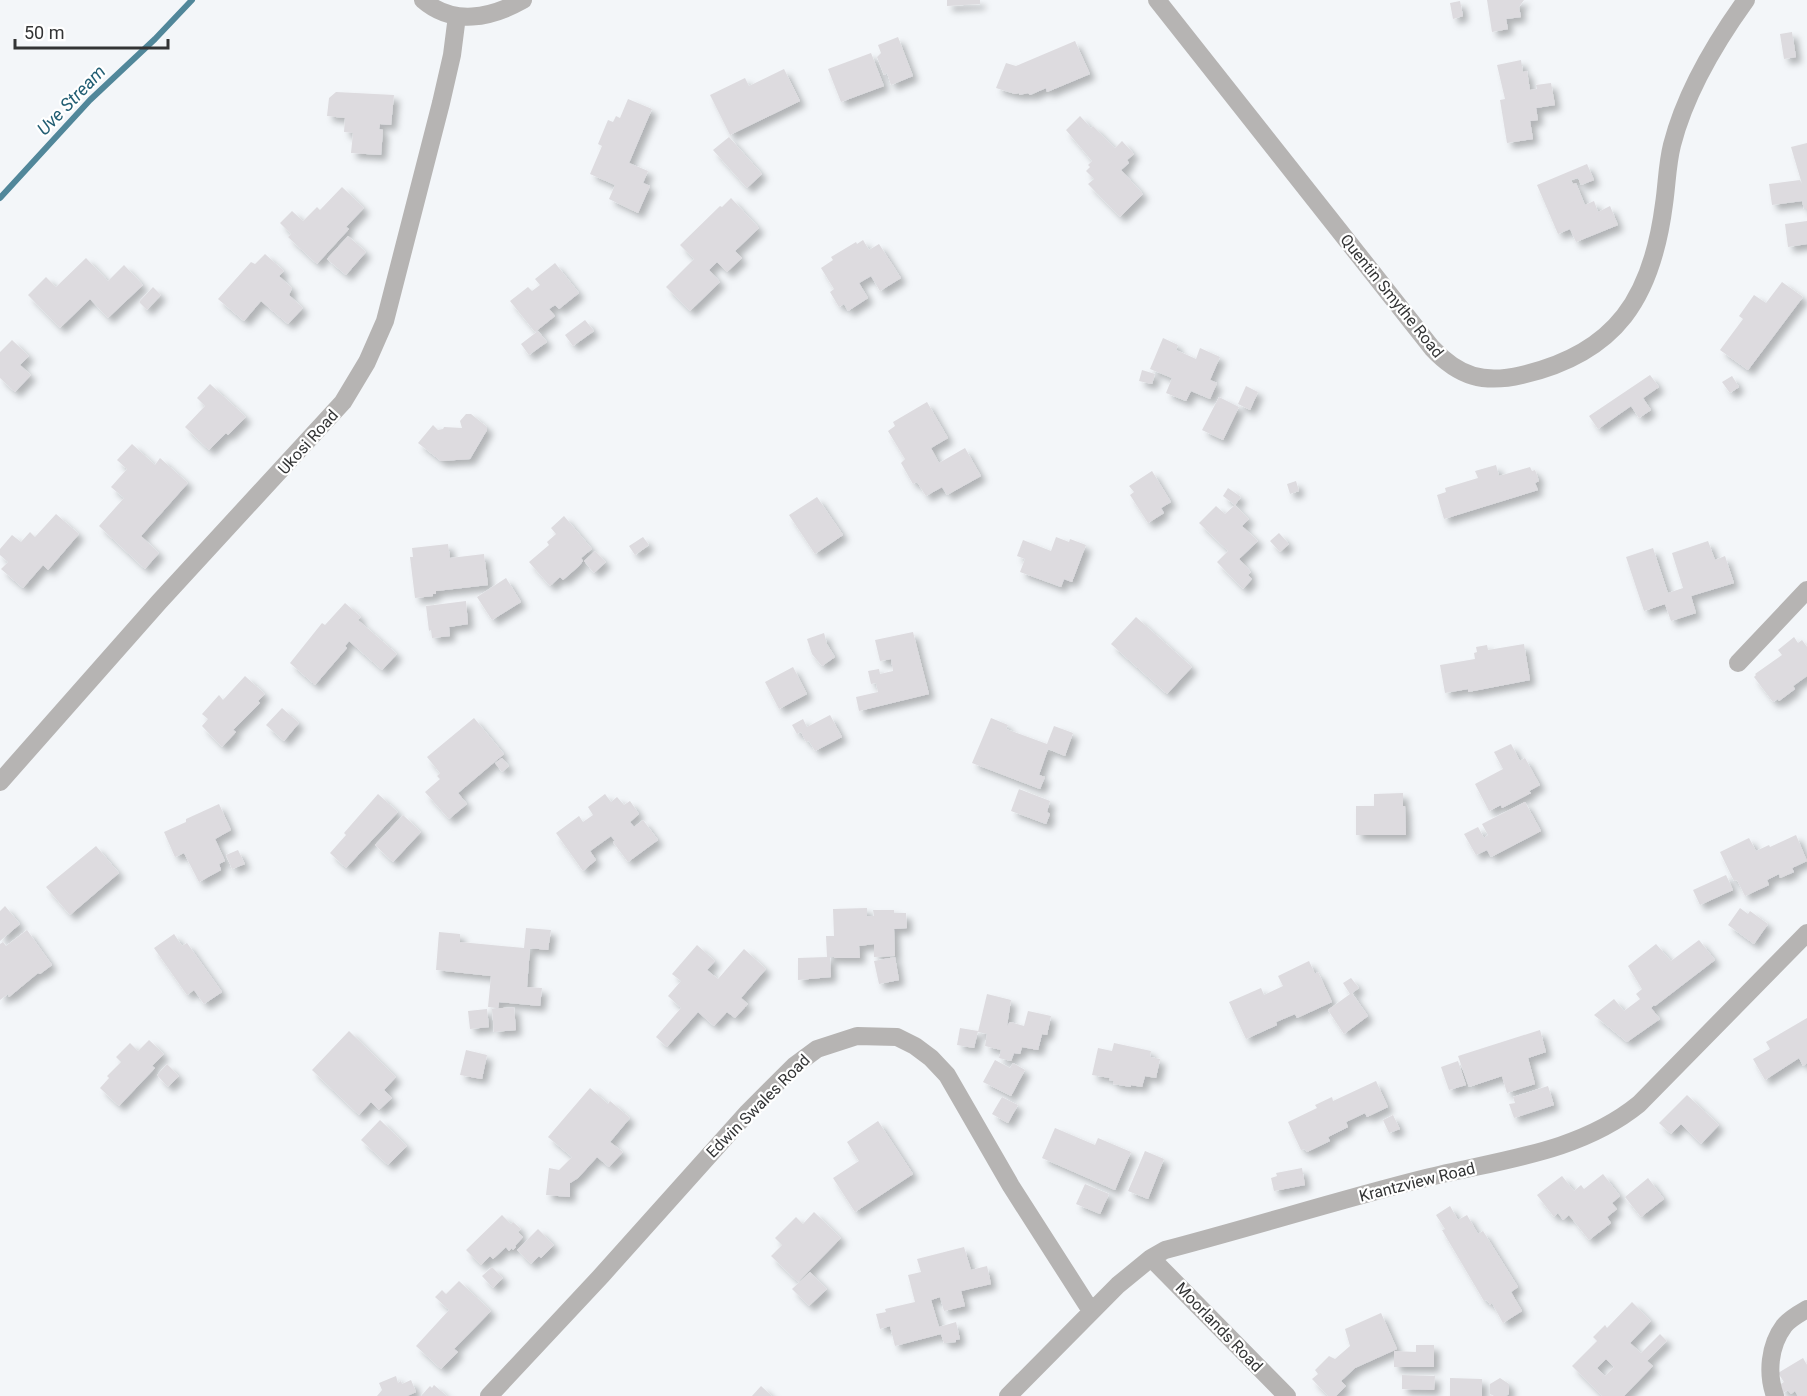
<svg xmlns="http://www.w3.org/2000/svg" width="1807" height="1396" viewBox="0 0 1807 1396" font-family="Roboto,sans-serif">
	<defs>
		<filter id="shadow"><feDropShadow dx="5.5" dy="5.5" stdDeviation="3" flood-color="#0004"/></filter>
	</defs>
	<rect width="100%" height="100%" fill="#f3f6f9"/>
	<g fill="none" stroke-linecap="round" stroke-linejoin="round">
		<path stroke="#51879a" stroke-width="6" d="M0 198 90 100 155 39 192 0"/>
	</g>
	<path fill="#dddbdf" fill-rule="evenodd" filter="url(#shadow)" d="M947 0H980V4L947 6Z
		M1487 0H1524L1519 7 1521 17 1506 19 1508 29 1492 32Z
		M1460 1 1463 16 1453 19 1450 3Z
		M1792 32 1796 57 1784 59 1780 34Z
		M898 37 913 76 891 85 887 73 884 75 877 57 881 53 878 45Z
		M1075 41 1090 74 1047 92 1046 88 1030 95 1028 93 1019 95V93L1015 94 996 88 1006 63 1016 66Z
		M871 53 884 86 841 102 828 69Z
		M1521 60 1523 72 1527 71 1530 90 1537 89 1536 85 1551 83 1555 105 1536 108 1538 120 1530 121 1533 139 1507 143 1500 100 1505 99 1497 65Z
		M784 69 800 101 730 135 710 95 745 78 749 86Z
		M336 92 394 95 391 125 380 124 379 129 383 130 381 155 351 153 353 133 344 132 345 118 327 116 329 98Z
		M628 99 652 109 629 163 648 171 643 183 650 186 638 213 609 199 615 185 590 174 602 146 598 144 608 120 613 122 616 116 620 118Z
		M1080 116 1091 128 1093 126 1115 148 1122 141 1134 154 1127 160 1129 163 1121 170 1143 194 1120 217 1088 184 1094 179 1086 171 1090 167 1088 165 1092 161 1066 130Z
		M729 137 762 174 747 188 713 150Z
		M1807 143V209H1804L1802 201 1772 205 1769 184 1800 180 1802 184 1791 147Z
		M1587 164 1594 180 1581 185 1578 178 1571 180 1573 184 1576 183 1585 205 1594 201 1598 212 1610 206 1618 225 1576 242 1570 229 1558 234 1537 185Z
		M342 187 364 208 346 227 349 229 317 264 288 237 291 234 280 223 292 211 303 221 317 207 320 210Z
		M731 198 759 228 735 251 742 258 727 272 717 262 709 270 720 282 690 311 666 287 694 259 680 245 720 206 722 207Z
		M1807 221V244L1788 247 1785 224Z
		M348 236 366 252 346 275 327 259Z
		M863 240 869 250 879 244 901 278 880 291 871 276 859 283 868 298 848 311 844 304 839 307 830 292 834 289 821 268 833 260 831 257 856 242 857 244Z
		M265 254 284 271 279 276 292 288 289 295 303 308 288 324 261 301 244 321 218 299 251 262 255 264Z
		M86 258 108 281 124 265 143 285 108 318 90 299 60 328 28 295 46 277 56 287Z
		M555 263 579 293 559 309 555 305 549 309 555 316 535 332 510 301 528 287 532 291 540 285 535 279Z
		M1782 282 1803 297 1748 370 1720 350 1743 319 1739 316 1754 295 1766 303Z
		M153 287 161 295 147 310 139 302Z
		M585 320 594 331 573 346 565 335Z
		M538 331 547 342 529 355 521 344Z
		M1163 338 1178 345 1176 350 1196 359 1200 348 1220 357 1210 380 1217 383 1210 399 1191 391 1186 401 1166 393 1172 378 1150 369Z
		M12 340 29 356 20 365 31 375 15 392 0 378V352Z
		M1142 370 1155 374 1152 384 1139 381Z
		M1650 375 1659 387 1643 398 1651 410 1639 418 1631 406 1598 429 1589 416Z
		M1732 376 1739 387 1730 393 1722 382Z
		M210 384 246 417 228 435 226 433 209 450 185 427 205 406 197 398Z
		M1246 386 1258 392 1250 410 1238 404Z
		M1219 397 1239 407 1223 440 1202 430Z
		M927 402 948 438 931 448 939 463 965 448 981 476 947 495 942 487 926 496 917 482 913 484 901 463 905 459 888 431 895 426 893 422Z
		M466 414H471L487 427V430L470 459 441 461 418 443 433 425 438 430 443 429 444 427 462 428 460 421Z
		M132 444 155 465 160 458 188 483 141 536 159 553 145 569 99 526 124 498 111 487 127 469 117 460Z
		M1496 465 1499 476 1530 467 1532 471 1535 470 1539 481 1535 483 1538 490 1444 519 1437 495 1446 492 1445 488 1478 478 1475 471Z
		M1152 471 1171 502 1161 508 1164 513 1148 523 1130 495 1134 492 1129 486Z
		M1296 481 1299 491 1290 494 1287 484Z
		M1228 488 1241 497 1235 505 1223 496Z
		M817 497 843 535 815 554 789 515Z
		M1235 505 1249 519 1242 526 1258 541 1239 559 1251 572 1248 575 1252 579 1243 589 1217 562 1228 551 1199 523 1216 506 1225 514Z
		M56 514 79 534 48 570 43 565 23 588 1 569 8 562 0 555V549L12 535 21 542 30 532 35 537Z
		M564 516 592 549 581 558 583 561 579 566 563 580 560 577 550 586 529 562 549 545 547 542 556 534 551 528Z
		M1279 533 1289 544 1280 552 1270 541Z
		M643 537 649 545 635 555 629 546Z
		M1056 537 1069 542 1070 539 1086 545 1072 582 1064 579 1061 587 1020 572 1025 559 1017 556 1023 540 1051 551Z
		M1708 541 1715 560 1725 556 1734 583 1691 596 1696 613 1671 621 1665 604 1644 611 1626 557 1653 548 1668 593 1683 588 1672 553Z
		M448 544 450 558 484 554 488 585 436 591V594H433V596L415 598 410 557H413L412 548Z
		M595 551 606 562 594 573 584 561Z
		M506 578 521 602 492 620 477 597Z
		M466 601 468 624 449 627 450 636 432 638 431 630 429 631 426 606Z
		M345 603 361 617 358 620 397 654 382 670 349 641 345 646 347 648 315 685 290 663 322 623 325 625Z
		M1136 617 1192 667 1167 694 1111 644Z
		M913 632 929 694 859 711 856 697 878 692 876 683 871 684 868 671 879 669 880 674 893 671 891 659 880 661 875 640Z
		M824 633 827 644 835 657 822 666 812 654 807 639Z
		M1794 637 1798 643 1802 640 1807 647V676L1793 686 1795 689 1779 701 1778 699 1773 702 1754 677 1756 675 1755 674 1782 655 1778 650Z
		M1524 644 1530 680 1468 692V689L1445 693 1440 665 1475 659 1474 653 1477 652 1476 647 1487 645 1488 650Z
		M793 667 807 694 779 709 765 682Z
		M245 676 265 694 258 701 260 703 233 730 236 732 222 747 202 726 208 719 202 714 219 695 223 700Z
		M282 708 299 723 284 741 266 725Z
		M830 715 842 737 815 751 809 741 806 742 801 732 797 734 792 725 803 719 807 727Z
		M474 718 504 754 458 793 467 804 449 819 425 792 440 779 437 776 440 773 427 757Z
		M991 718 1008 725 1006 729 1047 744 1054 726 1073 733 1065 756 1048 749 1039 775 1045 777 1040 789 972 763Z
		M1511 744 1520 761 1525 758 1540 785 1529 791 1531 793 1502 808 1501 805 1489 811 1475 784 1503 769 1494 752Z
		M502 758 509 766 502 772 495 763Z
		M1019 789 1050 801 1047 812 1050 814 1046 824 1011 811Z
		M1403 793V806H1405L1406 835H1356V806H1374V794Z
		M378 794 398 812 346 868 330 853 346 835 344 833Z
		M605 794 611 802 617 797 624 805 630 801 639 814 630 822 634 827 643 820 658 840 628 862 613 842 615 841 611 836 590 851 596 860 583 871 556 833 579 816 583 822 593 815 588 807Z
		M1525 802 1541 831 1491 857 1487 850 1476 855 1464 834 1478 827 1484 838 1488 835 1482 824Z
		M219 804 231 830 215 839 225 861 219 864 221 870 199 882 184 853 175 857 164 832 186 822V819Z
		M403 815 421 832 393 862 375 845Z
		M1796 835 1807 861 1792 868 1794 872 1780 878 1779 874 1767 880 1769 885 1745 896 1737 880 1734 881 1720 852 1749 838 1756 851 1769 845 1770 847Z
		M96 846 119 873 70 915 46 887Z
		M238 850 245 864 232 869 226 855Z
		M1726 875 1733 890 1700 905 1693 890Z
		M5 906 20 924 0 941V911Z
		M867 908V916H874L873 910H894V913H906L907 928 894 929 895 956 874 957V944L859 946 860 958H834V957H830L831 977 798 980V958L827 957 826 936H834L833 909Z
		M1740 908 1748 914 1750 911 1768 924 1754 944 1728 925Z
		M526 928 551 930 548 950 530 948 527 987 542 988 540 1006 499 1002 498 1008 488 1007 491 976 436 970 439 932 460 934V942L524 948Z
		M27 930 52 965 40 974 38 973 9 997 8 994 0 1000V944L3 942 6 946Z
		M174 934 182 946 187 943 222 992 204 1004 194 990 187 995 154 948Z
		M1699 940 1715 960 1655 1006 1654 1005 1651 1008 1660 1019 1627 1042 1594 1015 1614 999 1624 1011 1640 999 1636 994 1642 989 1628 966 1656 944 1671 961Z
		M697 945 715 961 707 970 718 979 744 949 766 969 741 998 748 1004 735 1018 727 1012 714 1026 698 1012 667 1047 656 1037 681 1008 668 996 681 981 672 974Z
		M895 957 899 980 879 984 874 961Z
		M1309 961 1315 974 1318 972 1332 1002 1297 1018 1295 1014 1276 1022 1277 1025 1246 1039 1229 1002 1261 988 1264 995 1283 986 1278 976Z
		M1351 978 1359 988 1352 993 1368 1016 1344 1034 1328 1010 1350 994 1343 983Z
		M987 994 1011 1000 1007 1026 1010 1022 1024 1026 1028 1011 1051 1016 1047 1035 1042 1034 1038 1050 1022 1047 1020 1054 1014 1053 1011 1061 999 1058 1001 1050 985 1046 987 1034 978 1032Z
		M514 1007 516 1030 494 1032 492 1009Z
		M487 1009 489 1027 470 1029 468 1011Z
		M1807 1018V1063L1803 1066 1799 1058 1765 1080 1753 1059 1770 1049 1766 1042Z
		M960 1028 978 1031 974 1048 957 1045Z
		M1540 1030 1546 1052 1528 1058 1535 1084 1507 1093 1502 1076 1469 1087 1458 1056Z
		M349 1031 396 1077 384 1090 392 1098 379 1110 371 1102 359 1115 312 1070Z
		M149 1040 164 1054 152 1066 155 1068 119 1106 100 1088 109 1078 107 1076 121 1062 116 1057 130 1043 138 1051Z
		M1114 1043 1151 1051 1150 1057 1160 1059 1156 1078 1145 1076 1142 1087 1131 1085V1087L1113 1084 1114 1081 1109 1080 1110 1078 1092 1075 1098 1048 1112 1051Z
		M466 1050 487 1055 482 1079 460 1075Z
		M995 1060 1010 1068 1013 1063 1025 1070 1011 1096 983 1082Z
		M1458 1061 1466 1085 1449 1090 1441 1067Z
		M167 1064 179 1076 168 1087 157 1075Z
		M1376 1081 1388 1107 1367 1117 1365 1113 1346 1122 1348 1127 1328 1137 1330 1141 1307 1152 1305 1149 1301 1150 1288 1122 1317 1108 1315 1105 1332 1097 1333 1101Z
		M1548 1086 1554 1105 1514 1118 1509 1104 1515 1103 1513 1097Z
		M590 1088 608 1104 610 1101 630 1118 610 1142 623 1152 609 1167 597 1157 578 1178 570 1183V1197L546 1195 549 1168 559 1170 572 1157 548 1137Z
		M1687 1095 1719 1125 1701 1144 1681 1124 1671 1134 1659 1123Z
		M1002 1097 1018 1105 1008 1123 992 1114Z
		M1393 1115 1400 1129 1389 1133 1383 1120Z
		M380 1120 407 1146 388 1165 361 1140Z
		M878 1121 913 1174 855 1212 833 1178 859 1161 847 1142Z
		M1055 1128 1095 1145 1098 1138 1131 1152 1115 1190 1042 1158Z
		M1145 1151 1164 1159 1148 1199 1128 1191Z
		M1302 1168 1305 1185 1274 1191 1271 1178 1277 1176 1276 1173Z
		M1603 1174 1620 1196 1612 1203 1617 1209 1607 1217 1611 1223 1589 1240 1569 1215 1563 1220 1558 1213 1554 1217 1537 1195 1562 1176 1574 1191 1581 1185 1584 1189Z
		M1648 1178 1664 1199 1641 1217 1625 1197Z
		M1085 1184 1109 1194 1100 1214 1076 1204Z
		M1450 1206 1458 1220 1467 1215 1478 1234 1483 1231 1518 1287 1511 1292 1522 1311 1503 1323 1492 1303 1490 1305 1487 1300 1484 1301 1442 1230 1445 1229 1436 1215Z
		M814 1212 841 1238 798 1282 771 1256 782 1245 775 1238 796 1217 803 1224Z
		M502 1215 511 1224 513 1222 521 1229 518 1232 523 1237 515 1246 516 1247 513 1250 512 1248 509 1251 506 1247 493 1259 490 1256 481 1265 466 1250Z
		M538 1229 554 1245 541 1258 539 1256 531 1264 517 1250Z
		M964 1247 971 1270 987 1266 991 1284 961 1291 965 1306 944 1311 940 1297 931 1300 939 1327 956 1322 960 1339 956 1340V1342L944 1343 941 1334 895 1346 890 1326 880 1329 876 1314 886 1312 885 1309 915 1302 908 1275 921 1272 917 1259Z
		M492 1267 503 1278 493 1288 482 1276Z
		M810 1272 827 1289 809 1306 792 1289Z
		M459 1281 491 1311 454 1349 458 1352 441 1369 416 1346 449 1310 435 1297 442 1290 446 1294Z
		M1632 1302 1651 1321 1630 1343 1641 1353 1660 1334 1667 1341 1647 1361 1653 1366 1624 1396H1602L1572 1366 1597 1341 1593 1337 1605 1325 1607 1328ZM1606 1359 1614 1367 1605 1376 1597 1368Z
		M1381 1313 1397 1349 1355 1368 1341 1381 1346 1386 1336 1396H1328L1312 1379 1318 1374 1315 1370 1329 1356 1335 1359 1350 1346 1345 1329Z
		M1416 1345H1434V1367H1394V1351L1416 1352Z
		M1803 1358 1807 1365V1396H1798L1795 1391 1791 1394 1788 1390 1783 1393 1779 1385 1784 1382 1778 1373Z
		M1402 1375 1435 1376 1434 1390 1402 1389Z
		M396 1376 398 1383 401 1381 402 1384 411 1380 416 1392 407 1396H377L382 1390 379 1383Z
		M1450 1378 1482 1379V1396H1450Z
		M1500 1378 1509 1384V1394L1506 1396H1494L1490 1394V1384Z
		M434 1385 447 1396H421L430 1386 432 1388Z
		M761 1386 772 1396H752Z"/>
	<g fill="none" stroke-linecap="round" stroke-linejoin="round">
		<path stroke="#b6b4b3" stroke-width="18" d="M423 0C453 26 491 18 523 0
			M1157 0 1432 348C1459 377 1484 384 1522 375 1617 353 1652 297 1664 204 1667 184 1667 165 1672 145 1685 94 1715 43 1746 0
			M1738 663 1807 590
			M0 782 159 602 343 402 367 362 385 321 441 103 452 55 457 16
			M1151 1258 1287 1396
			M489 1396 602 1275 748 1112 794 1066 817 1049 857 1036 897 1037 915 1046 931 1058 947 1075 1011 1186 1091 1311
			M1008 1396 1118 1285 1151 1258 1165 1250C1253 1227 1338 1200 1426 1178 1498 1160 1579 1153 1639 1104L1807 933
			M1775 1396C1767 1374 1769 1346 1784 1326 1789 1319 1800 1313 1807 1309"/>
	</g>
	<g text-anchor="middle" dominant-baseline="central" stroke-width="4.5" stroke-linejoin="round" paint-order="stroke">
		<g font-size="16" fill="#333435" stroke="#fff">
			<text transform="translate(1392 296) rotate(51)">Quentin Smythe Road</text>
			<text transform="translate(308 442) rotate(-48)">Ukosi Road</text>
			<text transform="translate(758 1106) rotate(-45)">Edwin Swales Road</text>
			<text transform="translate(1417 1182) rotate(-14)">Krantzview Road</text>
			<text transform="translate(1219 1327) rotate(46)">Moorlands Road</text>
		</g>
		<g font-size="18" font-style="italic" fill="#225e73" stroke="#fff">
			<text transform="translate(71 100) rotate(-46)">Uve Stream</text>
		</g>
	</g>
	<path d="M15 39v9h153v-9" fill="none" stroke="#333435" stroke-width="3"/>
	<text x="24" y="39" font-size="18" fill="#333435" stroke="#ffffff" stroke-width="4.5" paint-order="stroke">50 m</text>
</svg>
